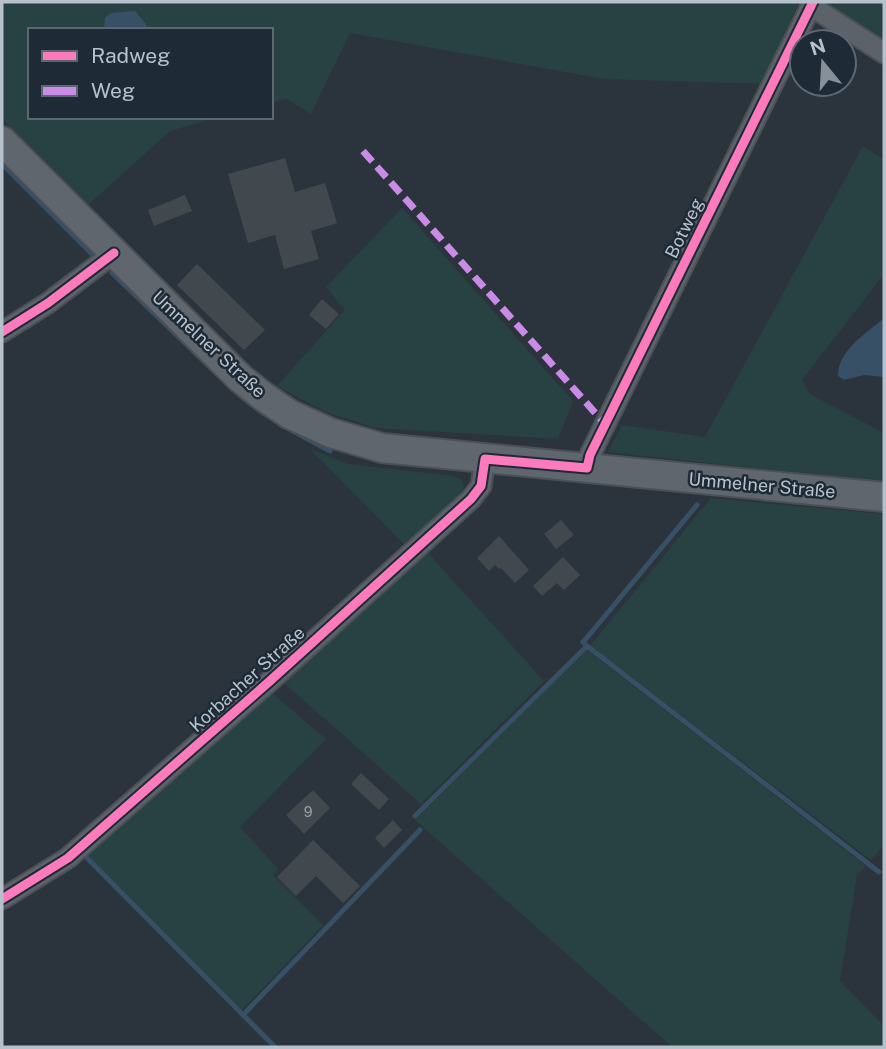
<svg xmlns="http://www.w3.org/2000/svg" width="886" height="1049" viewBox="0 0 886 1049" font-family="'Public Sans',sans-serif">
	<rect width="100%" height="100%" fill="#2b343c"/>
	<path fill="#284142" d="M2 2H799L762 84 603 79 350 33 311 114 286 99 271 103V30H30V117H219L170 131 87 206 2 119Z
		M820 2H884V45Z
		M863 146 884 160V274L802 380 810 394 884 433V482L608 452 622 425 705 437Z
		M402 208 573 401 558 439 376 428 325 412 277 386 345 310 326 287Z
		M310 449 348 464 454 476 462 480 464 488 460 499 407 547Z
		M711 498 884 514V845L871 860 590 646Z
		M427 552 544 681 421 804 284 683Z
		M586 649 866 866 857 875 840 981 884 1026V1047H672L415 820Z
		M272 693 326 739 240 827 279 870 273 875 323 925 242 1010 87 855Z"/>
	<path fill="#375066" d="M135 11 146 24 147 30H104L105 18 111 13Z
		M884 318V377L864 375 844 380 838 376C838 350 866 334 884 318Z"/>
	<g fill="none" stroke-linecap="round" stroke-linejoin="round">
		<path stroke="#375066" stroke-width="5" d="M2 164 94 256
			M112 273 218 375
			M243 398 263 413
			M280 424 330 451
			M587 646 879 872
			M415 816 587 646 583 642 585 640 697 505
			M86 857 275 1047
			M243 1015 420 830"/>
	</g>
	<path fill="#41494f" d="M285 158 295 192 325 183 337 223 311 231 319 259 284 269 275 235 248 243 228 174Z
		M185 195 192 211 154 226 148 210Z
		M197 264 265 330 244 350 177 285Z
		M322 299 339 314 326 329 309 315Z
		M561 520 574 535 556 549 544 534Z
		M499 536 529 570 515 583 501 568 499 569 495 565 489 571 477 558Z
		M563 557 580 575 564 590 557 583 542 596 533 586Z
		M361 773 389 799 379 810 351 784Z
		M313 790 330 808 304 834 286 815Z
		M393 820 402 830 384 848 375 838Z
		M313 840 360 886 343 903 316 876 296 896 277 877Z"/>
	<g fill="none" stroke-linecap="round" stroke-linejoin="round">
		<g stroke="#4a5056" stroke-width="23">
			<path id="street" d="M811 6 884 53
				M2 332 48 303 114 253
				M587 468 590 455 813 2
				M2 899 68 858 271 680 471 499 481 486 485 459"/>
		</g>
		<g stroke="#4a5056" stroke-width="32">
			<path id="secondary" d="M2 141 240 378 264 397 289 414 331 433 382 448 884 497"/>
		</g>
		<use href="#street" stroke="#5c6269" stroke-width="19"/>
		<use href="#secondary" stroke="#60666e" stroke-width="28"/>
		<path stroke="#ca8be6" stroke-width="7" stroke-dasharray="14 7" stroke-linecap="butt" d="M363 151 605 424"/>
		<g stroke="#1e2b37" stroke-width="13">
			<path id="cycleway" d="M2 332 48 303 114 253
				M2 899 68 858 271 680 471 499 481 486 485 459 587 468 590 455 813 2"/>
		</g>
		<use href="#cycleway" stroke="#fd7abc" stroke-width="9"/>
	</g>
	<g text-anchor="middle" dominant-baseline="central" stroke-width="5" stroke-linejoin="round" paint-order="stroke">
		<g font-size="14" fill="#99a3ad">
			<text x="308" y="812">9</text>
		</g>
		<g font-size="18" fill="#b6c1cc" stroke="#1e2b37">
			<text transform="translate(684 228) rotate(-64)">Botweg</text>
			<text transform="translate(209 344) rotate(43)">Ummelner Straße</text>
			<text transform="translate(762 485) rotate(5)">Ummelner Straße</text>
			<text transform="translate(247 679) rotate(-42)">Korbacher Straße</text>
		</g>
	</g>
	<rect width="886" height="1049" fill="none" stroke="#b6c1cc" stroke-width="7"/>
	<rect x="28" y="28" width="245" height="91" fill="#1e2b37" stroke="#5b6773" stroke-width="2"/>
	<rect x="42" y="51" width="35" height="10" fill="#fd7abc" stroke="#5b6773" stroke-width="2"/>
	<text x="91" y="63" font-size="21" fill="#b6c1cc">Radweg</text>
	<rect x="42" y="86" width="35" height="10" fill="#ca8be6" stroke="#5b6773" stroke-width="2"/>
	<text x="91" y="98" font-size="21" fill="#b6c1cc">Weg</text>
	<g transform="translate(823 63) rotate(342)"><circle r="33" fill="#1e2b37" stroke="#5b6773" stroke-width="2"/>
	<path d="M0-5L12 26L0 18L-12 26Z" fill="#85909a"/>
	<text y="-10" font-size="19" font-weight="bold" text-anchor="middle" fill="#b6c1cc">N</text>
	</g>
</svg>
